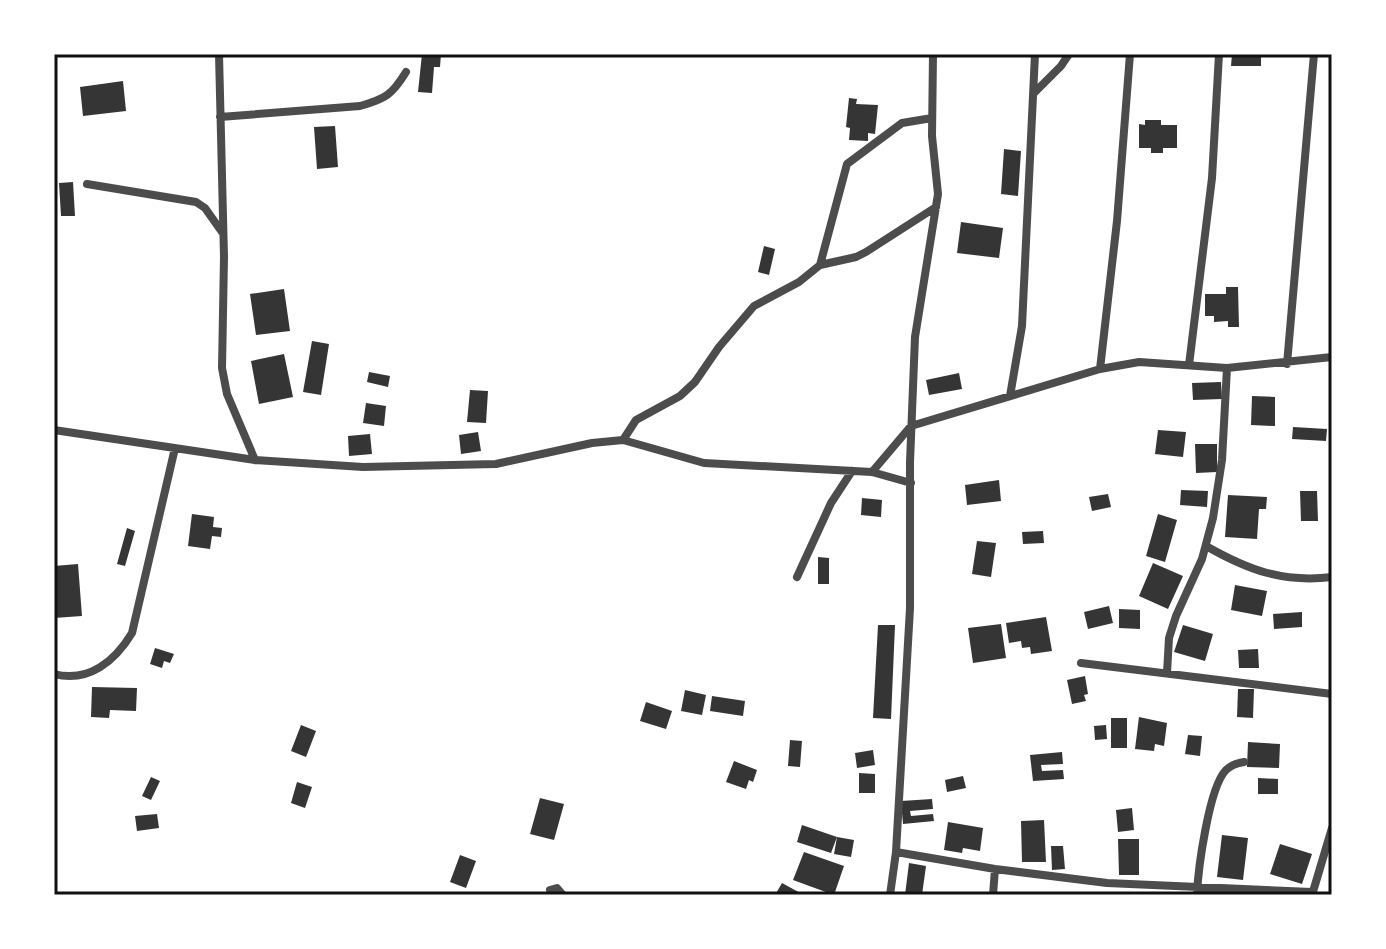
<svg xmlns="http://www.w3.org/2000/svg" width="1386" height="949" viewBox="0 0 1386 949" font-family="'Space Grotesk',sans-serif">
	<rect width="100%" height="100%" fill="#fff"/>
	<path fill="#353535" d="M422 54H441L440 67H434L432 93 418 92Z
		M1232 54H1261V66H1231Z
		M123 81 126 111 83 116 80 87Z
		M849 98 857 99 856 104 878 105 875 134 868 133V141L849 140 850 128 846 127Z
		M1145 120H1161V125H1177V148H1163V153H1151V148H1139V124L1145 125Z
		M335 126 338 167 317 169 314 127Z
		M1004 149 1021 151 1018 196 1001 194Z
		M73 182 75 216H61L59 183Z
		M961 222 1003 228 999 258 957 253Z
		M764 246 775 249 769 275 758 272Z
		M1226 287H1238L1239 327H1228V321L1214 322V316H1205V294H1226Z
		M284 289 290 331 256 335 250 294Z
		M312 341 329 344 321 395 303 392Z
		M284 354 293 397 259 404 251 361Z
		M369 372 390 376 388 387 367 382Z
		M959 373 962 389 929 395 926 380Z
		M1221 382 1222 399 1193 400 1192 383Z
		M470 390 488 391 486 423 467 422Z
		M1252 396 1275 397V426L1251 425Z
		M366 403 386 406 384 426 363 423Z
		M1293 427 1327 429 1326 441 1292 439Z
		M1158 430 1186 432 1183 457 1155 454Z
		M478 432 481 451 461 454 459 435Z
		M370 434 372 454 349 456 348 436Z
		M1195 444H1217V472L1196 473Z
		M999 480 1001 501 967 505 965 485Z
		M1181 490 1208 491 1207 507 1180 505Z
		M1300 491H1317L1318 521H1301Z
		M1108 494 1111 507 1092 511 1089 497Z
		M1228 495 1267 497 1266 509H1259L1257 539 1225 537Z
		M862 498 882 500 881 517 861 515Z
		M192 514 214 517 213 527 222 528 221 537 212 536 210 549 188 546Z
		M1158 514 1177 520 1165 562 1146 556Z
		M127 528 135 531 125 566 117 564Z
		M1043 531 1044 543 1023 544 1022 532Z
		M977 541 996 543 991 577 972 574Z
		M818 557 829 558V584H818Z
		M1153 563 1183 576 1168 609 1139 596Z
		M78 564 82 616 54 618V566Z
		M1235 585 1267 591 1262 616 1231 610Z
		M1109 606 1113 623 1088 629 1084 612Z
		M1119 609 1140 610V629L1119 628Z
		M1302 612V627L1274 629 1273 614Z
		M1046 617 1052 651 1031 654 1030 647 1022 648 1021 641 1009 643 1006 623Z
		M1001 624 1006 658 973 663 968 628Z
		M878 625H895L891 719 873 718Z
		M1183 625 1213 634 1205 661 1174 652Z
		M155 648 174 654 170 663 164 661 162 668 150 664Z
		M1258 649 1259 668H1239L1238 650Z
		M1085 676 1088 694 1084 695 1086 701 1072 704 1067 680Z
		M92 687 137 688 136 711 110 710 109 718 91 717Z
		M1238 689H1254L1253 718 1237 717Z
		M685 690 706 695 702 715 681 711Z
		M712 696 745 701 743 716 710 711Z
		M646 702 672 711 666 729 640 721Z
		M1139 717 1167 723 1164 746 1155 744 1154 751 1135 749Z
		M1111 718H1127V748H1111Z
		M301 725 316 731 306 757 291 751Z
		M1106 725 1107 739 1095 740 1094 726Z
		M1188 735 1202 736 1200 756 1185 754Z
		M790 740 802 741 800 767 788 766Z
		M1248 742 1280 744 1279 768 1247 767Z
		M873 750 875 765 857 768 855 753Z
		M1062 752 1063 764 1041 765 1042 771 1063 770 1064 779 1033 781 1030 755Z
		M734 761 757 770 753 782 749 780 746 789 726 782Z
		M859 773 875 774V793H859Z
		M963 776 966 788 947 792 945 780Z
		M151 777 160 781 151 800 142 796Z
		M1258 778 1278 779V794H1258Z
		M297 782 312 787 305 808 291 803Z
		M540 798 564 804 554 840 530 834Z
		M932 799 933 809 910 811 911 816 933 814 934 821 903 824 901 801Z
		M1132 808 1134 830 1118 832 1116 810Z
		M157 814 159 828 137 831 135 816Z
		M1044 820 1046 862H1022L1021 821Z
		M948 822 983 828 980 851 963 848 962 853 944 850Z
		M802 825 837 837 831 853 797 842Z
		M1222 835 1248 838 1243 880 1217 877Z
		M837 837 854 840 851 857 834 854Z
		M1118 839H1139V875H1119Z
		M1280 844 1312 854 1302 884 1270 874Z
		M1051 846H1063L1065 869 1052 870Z
		M804 852 844 866 834 895 793 880Z
		M460 855 476 861 466 888 450 882Z
		M909 863 926 866 922 895H905Z
		M782 883 804 895H775Z"/>
	<g fill="none" stroke-linecap="round" stroke-linejoin="round">
		<path stroke="#4c4c4c" stroke-width="8" d="M219 54 224 257 222 368 227 394 255 460
			M1034 93 1061 66 1069 54
			M220 117 360 106C385 99 392 95 406 72
			M87 184 196 202 205 208 222 232
			M820 265 847 164 902 123 932 118
			M1287 364 1314 54
			M1189 365 1212 178 1219 54
			M1100 369 1117 221 1130 54
			M1010 396 1022 326 1035 54
			M54 430 255 460 363 467 496 464 592 443 623 440 704 463 872 472 911 483
			M623 440 636 420 680 396 695 382 719 347 754 306 799 282 820 265 856 257 866 252 936 207
			M872 472 911 426 1100 369 1139 362 1227 368 1332 357
			M1206 546C1248 570 1283 583 1332 577
			M797 577 831 503 852 471
			M1081 663 1332 694
			M1167 673 1169 638 1176 616 1202 559 1213 518 1222 460 1227 368
			M54 674C89 683 115 661 132 633L175 448
			M896 852 995 869 1107 883 1312 892
			M550 890 557 888 563 895
			M890 895 896 852 910 608V462L915 337 938 194 932 136 933 54
			M993 895 995 869
			M1197 895C1198 869 1209 787 1226 770 1231 765 1238 763 1244 762
			M1312 895 1332 828"/>
	</g>
	<rect width="1386" height="949" fill="none" stroke="#ffffff" stroke-width="112"/>
	<rect x="56" y="56" width="1274" height="837" fill="none" stroke="#111" stroke-width="3"/>
</svg>
